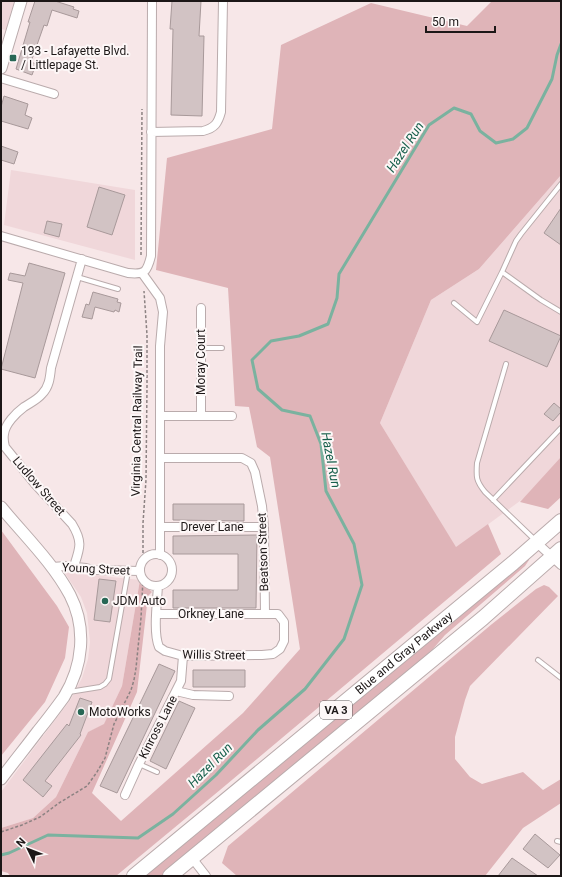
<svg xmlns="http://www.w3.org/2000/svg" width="562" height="877" viewBox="0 0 562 877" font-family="Roboto,sans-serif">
	<rect width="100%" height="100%" fill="#f7e7e8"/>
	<path fill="#f0d7da" d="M1 1H14L6 30 1 29Z
		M11 170 135 190V260L4 225Z
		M561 175V458L524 498 456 548 380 423 431 300 479 269Z
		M64 572 140 580 122 686 104 725 88 732 56 797 33 818 1 828V792L71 699 82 678 88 659 90 642 87 613 81 597Z"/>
	<path fill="#dfb4b8" d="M492 1H561V175L479 269 431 300 380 423 456 547 488 524 501 554 220 790 116 876H10L8 873 1 871V828L33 818 56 797 88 732 104 724 122 686 140 580 152 592 148 596 137 692 92 793 121 821 243 713 300 649 270 457 257 447 249 407 235 406 228 288 156 270 167 158 272 129 281 45 371 3 467 26Z
		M561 457V497L548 509 520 502Z
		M1 530 57 606 69 627 65 658 45 702 1 756Z
		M528 559 529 560 525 566 445 635 426 657 161 876H141Z
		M544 585 549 587 558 596 470 686 465 700 455 737V759L470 777 482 784 523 772 543 790 561 779V803L523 828 485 876H237L222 863 228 846 492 624 536 589Z"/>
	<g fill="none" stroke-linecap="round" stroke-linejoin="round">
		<path stroke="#7ab29f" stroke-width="3" d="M1 855 9 853 48 835 138 838 173 814 216 775 258 730 305 689 344 639 362 585 354 544 326 491 321 444 310 416 282 410 258 389 252 360 271 341 299 336 328 324 337 298 339 274 429 125 454 108 471 114 480 131 496 143 513 139 527 128 552 79 557 55 561 44"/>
	</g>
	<path fill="#d2c3c4" stroke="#a8999a" d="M35 1H55L74 7 73 9 79 11 77 18 52 10 47 26 44 25 31 62 36 64 32 75 16 69 30 22H28Z
		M172 1H201L199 36H204L202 116 171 115 173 29H170Z
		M4 96 28 104 25 115 32 118 28 129 1 121V107Z
		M1 146 18 152 14 164 1 160Z
		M99 187 125 195 112 235 87 227Z
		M561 208V245L544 233Z
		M47 221 62 224 59 237 44 233Z
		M29 263 65 273 35 378 1 369 23 283 8 280 10 273 25 276Z
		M93 292 118 299 117 302 121 303 119 312 115 310 114 312 95 307 92 319 82 317 86 304 89 305Z
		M504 310 561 336 547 367 489 341Z
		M554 403 561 409V412L553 421 544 414Z
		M173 504H244V521L173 520Z
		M257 535 256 608H173V590H238V554H173V536Z
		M99 579 116 581 110 622 94 620Z
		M159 664 175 671 117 793 100 786Z
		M193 670H245V687H193Z
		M80 698 92 702 80 734 81 735 45 781 52 786 43 797 23 780 67 724 69 726Z
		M179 701 195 708 166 769 150 761Z
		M535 834 560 855 548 868 523 849Z
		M512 858 538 876H498Z"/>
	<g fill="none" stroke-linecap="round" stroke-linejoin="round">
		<g stroke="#baabac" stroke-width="6">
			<path id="lane" d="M561 184 521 234 516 241 502 272 541 300 561 312
				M77 277 118 289
				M454 303 477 322 502 272
				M201 348H222
				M506 364 477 463C476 477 476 481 485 492L535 540
				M493 500 561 428
				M538 660 561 678
				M69 692 100 687 105 684 109 679 128 571
				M139 764 157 772
				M557 841 561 842"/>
		</g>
		<g stroke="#baabac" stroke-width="10">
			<path id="street" d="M1 78 54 94
				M151 132 203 131C215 128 218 123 221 112L223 1
				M1 236 128 273C145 275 147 272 151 256L152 1
				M142 273 160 298 163 312 160 346V555
				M160 416H232
				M201 416V308
				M160 458H242L251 463 255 472 262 506 264 527 265 614
				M160 527H264
				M537 543 561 565
				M140 570a16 16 0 1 1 32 0a16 16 0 1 1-32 0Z
				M74 566C80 548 83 542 72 524L35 484 5 447C4 443 3 439 4 434 5 424 16 413 24 407 30 403 37 400 42 394 49 387 50 378 51 368L82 259
				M52 567 66 566 86 568 94 570 140 571
				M157 614H278L284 622V641L280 649 273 654 262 655 183 656 165 651 159 647C153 633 157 603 158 586
				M176 691 193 695 229 696
				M125 795 139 764 181 681 183 656
				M192 858 206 876"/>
		</g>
		<g stroke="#baabac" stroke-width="13">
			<path id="secondary" d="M1 68 21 1
				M1 507C24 535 53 563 70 595 87 628 83 666 64 697 56 708 47 720 38 731 26 747 13 763 1 779"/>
		</g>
		<g stroke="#baabac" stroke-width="16">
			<g id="highway">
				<path id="s1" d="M134 876 513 563 561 521"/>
				<path d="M170 876 483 618 561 549"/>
			</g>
		</g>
		<path stroke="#8c8282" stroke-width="1.5" stroke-dasharray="3 2" stroke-linecap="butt" d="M141 255 142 109
			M143 563V523L146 480 147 386V335L144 291
			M1 832 22 825 40 817 47 812 59 803 87 786 97 772 105 758 114 724 131 690 134 680 136 668 141 618 143 579"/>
		<use href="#lane" stroke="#fff" stroke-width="4"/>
		<use href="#street" stroke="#fff" stroke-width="8"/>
		<use href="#secondary" stroke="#fff" stroke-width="11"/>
		<use href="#highway" stroke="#fff" stroke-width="14"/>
	</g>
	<g fill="#276755" stroke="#fdf7f7" stroke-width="1.5">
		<rect x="9" y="54" width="8" height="8" rx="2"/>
		<circle cx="105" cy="601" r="4"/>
		<circle cx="81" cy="712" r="4"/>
	</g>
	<g text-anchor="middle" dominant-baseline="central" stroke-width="4" stroke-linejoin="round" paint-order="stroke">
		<rect fill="#fdf7f7" stroke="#605a5a" stroke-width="1" x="320" y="701" width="32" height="18" rx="3"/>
		<g font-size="11" font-weight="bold" fill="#1c1717">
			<text x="336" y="710">VA 3</text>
		</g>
		<g font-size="12" fill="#1c1717" stroke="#fdf7f7" text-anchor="start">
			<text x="21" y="51">193 - Lafayette Blvd.<tspan x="21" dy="14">/ Littlepage St.</tspan></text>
			<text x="113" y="601">JDM Auto</text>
			<text x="89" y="712">MotoWorks</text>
		</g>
		<g font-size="12" fill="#1c1717" stroke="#fdf7f7">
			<text transform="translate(201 362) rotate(-90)">Moray Court</text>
			<text transform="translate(137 421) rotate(-89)">Virginia Central Railway Trail</text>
			<text transform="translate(39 486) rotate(49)">Ludlow Street</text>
			<text x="212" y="527">Drever Lane</text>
			<text transform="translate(263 552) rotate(-92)">Beatson Street</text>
			<text transform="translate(96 569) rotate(3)">Young Street</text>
			<text x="211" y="614">Orkney Lane</text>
			<text stroke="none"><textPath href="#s1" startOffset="350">Blue and Gray Parkway</textPath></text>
			<text transform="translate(214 655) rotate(1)">Willis Street</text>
			<text transform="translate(158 727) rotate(-63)">Kinross Lane</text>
		</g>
		<g font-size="13" font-style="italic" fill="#18604d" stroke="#fdf7f7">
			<text transform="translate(405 147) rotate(-57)">Hazel Run</text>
			<text transform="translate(331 460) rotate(79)">Hazel Run</text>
			<text transform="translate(210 765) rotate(-45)">Hazel Run</text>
		</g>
	</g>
	<rect width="562" height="877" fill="none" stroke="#1c1717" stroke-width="4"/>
	<g transform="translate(28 849) rotate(313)" stroke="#fdf7f7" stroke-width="3" paint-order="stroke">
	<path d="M0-3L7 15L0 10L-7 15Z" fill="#1c1717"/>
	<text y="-6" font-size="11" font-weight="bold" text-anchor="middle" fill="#1c1717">N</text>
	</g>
	<path d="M426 26v6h69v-6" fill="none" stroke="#1c1717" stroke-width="2"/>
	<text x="432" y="26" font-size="12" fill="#1c1717" stroke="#fdf7f7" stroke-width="3" paint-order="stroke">50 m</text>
</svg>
